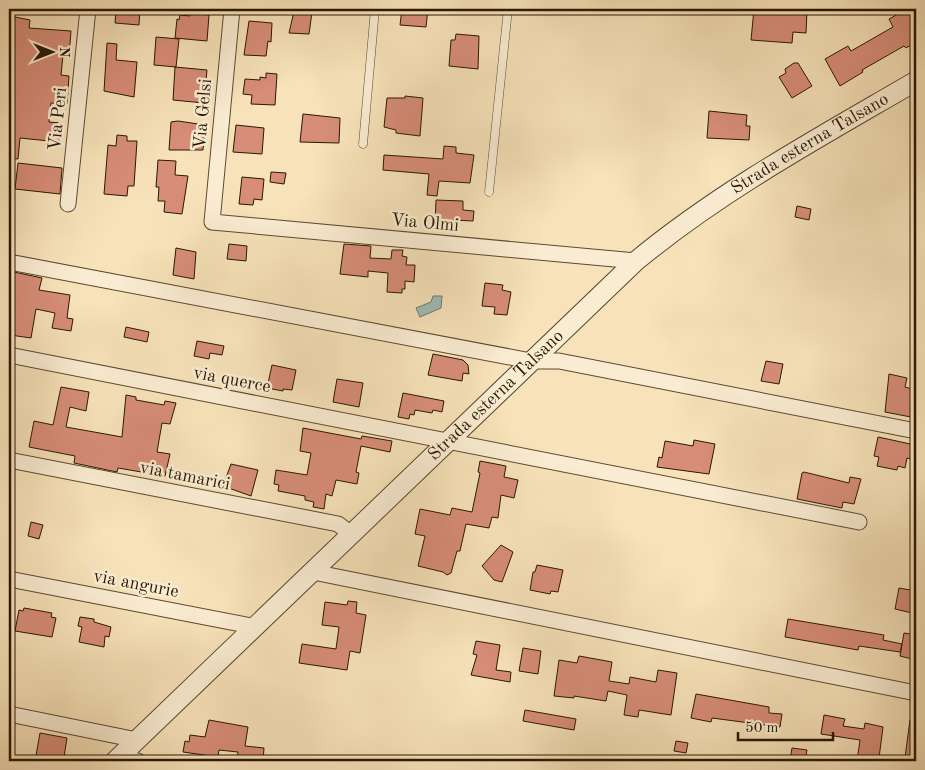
<svg xmlns="http://www.w3.org/2000/svg" width="925" height="770" viewBox="0 0 925 770" font-family="'Old Standard TT',serif">
	<rect width="100%" height="100%" fill="#f7e2b9"/>
	<filter id="stains"><feTurbulence type="fractalNoise" baseFrequency=".004" numOctaves="4"/><feColorMatrix values="0 0 0 0 .2 0 0 0 0 .09 0 0 0 0 .02 0 0 0 .5 -.17"/></filter>
	<radialGradient id="worn" r=".72"><stop offset=".6" stop-color="#630" stop-opacity="0"/><stop offset="1" stop-color="#630" stop-opacity=".3"/></radialGradient>
	<path fill="#9fbcb7" stroke="#6f7a6f" d="M433 296H442L441 308 420 317 416 308 431 302Z"/>
	<path fill="#d78d78" stroke="#281802" d="M116 9H140L139 25 115 23Z
		M402 9H428L426 27 400 25Z
		M754 9 807 10 806 33 793 32 792 43 751 40Z
		M907 9H911L916 17V42L906 48 904 46 862 70 863 72 840 86 825 59 848 46 851 51 893 27 889 19Z
		M294 11 312 12 309 34 289 33Z
		M191 13 209 15 207 41 175 38 177 19 179 20 180 15 190 16Z
		M10 16 30 20 29 28 71 31 69 55H63L61 75 69 76 67 104 51 103 49 122 61 123 59 142 20 138 18 159 9 158Z
		M249 21 272 23 271 42 268 41 266 56 244 55Z
		M456 34 479 36 478 69 449 66 451 40H455Z
		M156 37 179 39 176 67 154 65Z
		M107 43 117 44 116 60 137 62 134 97 104 91Z
		M794 63H798L812 86 792 98 779 77 786 73 785 69Z
		M175 67 207 70 204 103 173 100Z
		M266 73 277 74 275 105 251 104 252 95 243 94 245 79 260 80V77L266 78Z
		M405 96 423 98 420 136 396 133V130L384 127 387 98H405Z
		M709 111 747 115 746 126H750L749 140 707 138Z
		M303 114 340 118 339 143 300 142Z
		M178 121 205 125 203 150H169L171 122Z
		M236 125 264 128 262 154 233 152Z
		M117 135 127 136V141H137L134 186H128L127 196 104 194 108 145 116 146Z
		M444 146 456 147V153L474 155 470 183 439 181 437 196 427 195 429 174 383 170 384 155 443 159Z
		M158 160 176 161 175 175 188 176 182 214 164 212 165 201H158L159 187H156Z
		M18 163 62 168 60 194 15 189Z
		M271 172 286 173 284 184 270 182Z
		M242 177 264 179 262 200 254 199 253 205 239 204Z
		M436 200 463 201V210L474 211 473 221 454 220 452 228H436L437 223H435Z
		M797 206 811 209 809 220 795 217Z
		M229 244 247 246 246 261 227 259Z
		M344 244 371 246 370 258 391 259 392 250H403L402 256 407 257 406 265H415L414 282 405 281V289H402V293L387 292 388 273 368 271V277L340 274Z
		M176 248 196 252 194 279 173 275Z
		M14 272 42 278 39 290 70 295 67 318 73 319 71 331 52 328 55 313 36 309 31 338 10 335 9 298Z
		M485 283 503 285 502 290 511 292 507 315 494 314 495 307 482 306Z
		M126 327 149 332 147 342 124 337Z
		M197 341 224 346 222 355 210 353 209 359 194 356Z
		M433 354 463 360 468 365 469 374 463 373 462 381 428 375Z
		M766 361 783 364 779 384 761 381Z
		M272 365 296 370 292 390 283 389V391L267 388Z
		M889 374 907 378 905 387 916 390V418L885 412Z
		M337 379 363 383 359 407 333 402Z
		M61 387 89 392 86 411 70 407 66 427 122 437 126 395 136 397V400L164 405 165 401 176 403 170 424 162 423 157 452 170 454 165 476 118 468 117 472 74 463 75 456 29 447 34 421 53 425Z
		M403 393 444 401 442 412 433 410 432 413 415 410 414 415 410 414 409 419 398 417Z
		M303 428 361 439 362 436 392 441 390 452 361 446 356 472 359 473 357 484 336 480 332 496 326 494 324 509 313 507 314 502 305 500V496L278 491 279 485 274 484 276 470 307 475 311 453 300 451Z
		M878 437 915 445 911 459 907 458 905 468 898 466 897 470 877 466 879 457 874 456Z
		M694 440 715 444 709 474 657 467 659 457 662 458 665 441 693 446Z
		M480 461 506 466 504 477 518 480 514 498 501 495 498 518 492 517 489 528 466 524 460 551H457L451 573 447 575 443 572 418 566 425 536 415 534 420 509 450 515 452 508 472 512 480 473 478 472Z
		M231 464 258 470 251 496 223 486Z
		M804 472 849 483 850 477 861 479 854 504 843 502 842 508 797 499 802 473Z
		M31 522 43 525 39 539 28 536Z
		M501 545 513 552 502 582 494 580 482 566Z
		M537 565 563 570 558 592 551 591 550 594 530 590 533 572H535Z
		M899 588 916 591 912 613 895 609Z
		M348 601 357 602 356 613 366 615 360 653 350 651 347 670 299 663 302 644 336 649 339 627 322 625 325 602 347 605Z
		M24 608 52 613 51 617 56 618 52 637 15 631 19 610 23 611Z
		M80 617 94 619V622L111 627 109 637 105 636 104 647 79 642 82 627 78 626Z
		M788 619 884 635 883 640 902 644 900 652 859 646 858 650 785 637Z
		M904 633 916 635V660L900 656Z
		M476 641 500 645 496 670 511 672 510 682 471 675 477 655 473 654Z
		M523 648 541 651 538 674 519 671Z
		M579 656 612 662 609 681 629 684 630 677 656 682 658 670 677 673 671 715 639 710 638 717 624 715 627 695 608 691 606 701 574 696V698L554 696 559 660 577 663Z
		M696 694 769 707V713L782 714 780 727 712 718 711 722 691 718Z
		M525 710 576 719 574 730 523 721Z
		M824 715 845 719 843 726 864 729 865 723 883 727 879 758H877L876 761H857L860 740 821 734Z
		M209 720 248 727 245 746 264 748 263 761H237L238 752 219 750 218 757 183 752 185 741 189 742 190 735 205 737Z
		M910 720H916V759L905 758Z
		M40 733 67 738 64 757 58 756 57 761H35Z
		M676 741 688 743 686 753 674 751Z
		M792 748 807 750 805 761H790Z"/>
	<g fill="none" stroke-linecap="round" stroke-linejoin="round">
		<g stroke="#5c4a30" stroke-width="9">
			<path id="service" d="M363 144 375 9
				M489 192 508 9"/>
		</g>
		<g stroke="#5c4a30" stroke-width="17">
			<path id="minor" d="M232 9 212 222 636 261
				M68 204 88 9
				M9 262 531 361H559L916 431
				M9 355 859 522
				M9 460 338 524 352 535
				M313 572 916 693
				M9 579 256 627
				M9 714 137 740
				M119 757 138 761"/>
		</g>
		<g stroke="#5c4a30" stroke-width="21">
			<g id="tertiary">
				<path id="s1" d="M115 761 636 261C722 190 820 137 916 81"/>
			</g>
		</g>
		<use href="#service" stroke="#faecd2" stroke-width="8"/>
		<use href="#minor" stroke="#faecd2" stroke-width="15"/>
		<use href="#tertiary" stroke="#faecd2" stroke-width="19"/>
	</g>
	<g text-anchor="middle" dominant-baseline="central" stroke-width="5" stroke-linejoin="round" paint-order="stroke">
		<g font-size="18" fill="#281802" stroke="#faecd2">
			<text transform="translate(203 114) rotate(-85)">Via Gelsi</text>
			<text transform="translate(58 119) rotate(-84)">Via Peri</text>
			<text stroke="none"><textPath href="#s1" startOffset="932">Strada esterna Talsano</textPath></text>
			<text transform="translate(425 223) rotate(5)">Via Olmi</text>
			<text transform="translate(232 380) rotate(11)">via querce</text>
			<text stroke="none"><textPath href="#s1" startOffset="528">Strada esterna Talsano</textPath></text>
			<text transform="translate(185 476) rotate(11)">via tamarici</text>
			<text transform="translate(136 584) rotate(11)">via angurie</text>
		</g>
	</g>
	<rect width="925" height="770" fill="none" stroke="#f7e2b9" stroke-width="30"/>
	<rect x="10" y="10" width="905" height="750" fill="none" stroke="#281802" stroke-width="2.5"/>
	<rect x="15" y="15" width="895" height="740" fill="none" stroke="#281802"/>
	<g transform="translate(52 52) rotate(90)" stroke="#faecd2" stroke-width="4" paint-order="stroke">
	<path d="M0-4L9 19L0 12L-9 19Z" fill="#281802"/>
	<text y="-8" font-size="14" font-weight="bold" text-anchor="middle" fill="#281802">N</text>
	</g>
	<path d="M738 732v8h95v-8" fill="none" stroke="#281802" stroke-width="2.5"/>
	<text x="745" y="732" font-size="15" fill="#281802" stroke="#faecd2" stroke-width="4" paint-order="stroke">50 m</text>
	<rect width="100%" height="100%" filter="url(#stains)"/>
	<rect width="100%" height="100%" fill="url(#worn)"/>
</svg>
